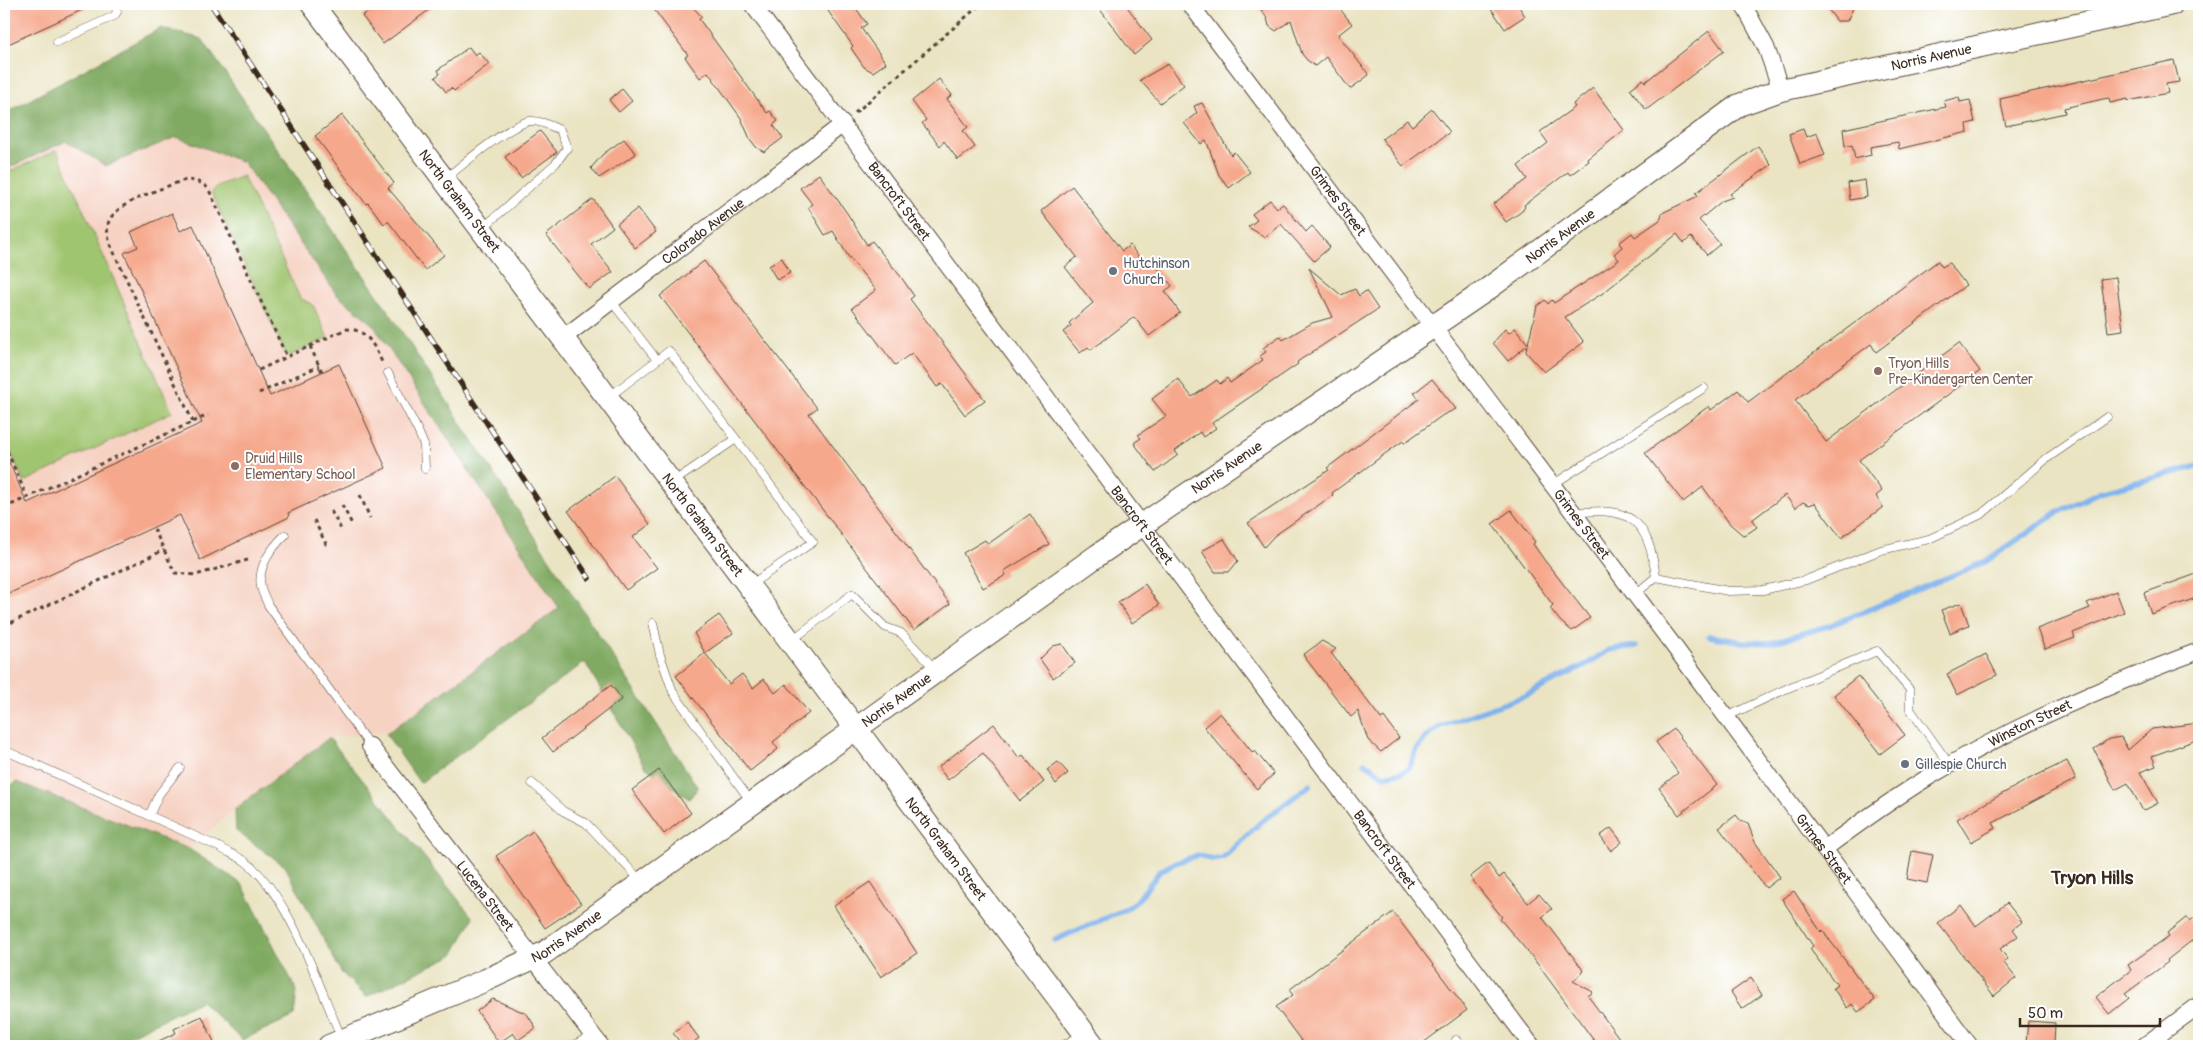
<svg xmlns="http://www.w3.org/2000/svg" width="2203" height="1050" viewBox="0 0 2203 1050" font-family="Pangolin,sans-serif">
	<rect width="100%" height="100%" fill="#fff"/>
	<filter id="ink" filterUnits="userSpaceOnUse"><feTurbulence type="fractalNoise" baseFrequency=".02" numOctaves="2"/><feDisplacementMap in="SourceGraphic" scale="10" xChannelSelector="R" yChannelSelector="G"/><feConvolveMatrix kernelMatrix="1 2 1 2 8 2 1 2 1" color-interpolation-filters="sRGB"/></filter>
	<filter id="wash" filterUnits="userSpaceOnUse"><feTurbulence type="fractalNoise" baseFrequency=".0096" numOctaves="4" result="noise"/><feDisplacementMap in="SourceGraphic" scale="20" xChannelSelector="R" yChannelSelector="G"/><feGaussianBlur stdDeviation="1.12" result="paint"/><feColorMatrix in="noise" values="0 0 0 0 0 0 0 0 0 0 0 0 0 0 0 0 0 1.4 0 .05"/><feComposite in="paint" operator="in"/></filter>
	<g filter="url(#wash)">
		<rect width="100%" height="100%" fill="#eae4c3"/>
		<path fill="#f6d2c3" d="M176 137 243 162 337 295 372 323 559 608 390 731 329 738 235 809 189 849 17 782 4 774V170L66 141 106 166Z"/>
		<path fill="#a0c570" stroke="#6e7847" d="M57 150 172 412 24 482 4 438V174Z
			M243 176 300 298 313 305 328 338 287 357 211 192 219 185Z"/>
		<path fill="#80aa62" stroke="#5e6a40" d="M161 28 202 39 391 315 698 788 689 799 645 767 585 662 420 783 386 734 559 608 372 323 337 295 243 162 176 137 106 166 66 141 4 170V114Z
			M329 738 473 918 453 955 366 997 341 972 285 866 236 831 235 809Z
			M17 782 189 849 242 884 297 991 294 1016 242 1040 201 1001 108 1046H4V790Z"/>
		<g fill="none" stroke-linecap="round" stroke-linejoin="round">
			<path stroke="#82b4ee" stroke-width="5.5" d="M1709 636 1743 642 1770 643 1831 625 1985 562 2055 514 2099 492 2199 466
				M1365 763 1384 776 1403 772 1409 768 1417 749 1426 737 1441 726 1525 696 1587 664 1609 650 1636 646
				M1055 940 1126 909 1137 901 1160 871 1173 864 1198 855 1213 860 1223 858 1261 822 1310 785"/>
		</g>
		<g id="blocks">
			<path fill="#f6a88c" d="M4 4H95L4 46Z
				M379 4H437L383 44 362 16Z
				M650 4H690L702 17 699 19 767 113 770 111 778 121 773 125 783 138 764 152 756 147 750 139 741 118 708 72 700 78 685 57 688 55Z
				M823 4H853L867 24 861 28 886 63 873 72 864 67 851 48 853 46Z
				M1096 4H1125L1152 40 1134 55Z
				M1269 4H1336L1352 24 1338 35 1369 75 1350 89 1326 57 1315 66 1307 60 1302 54 1291 20 1276 31 1269 26 1267 18 1261 10Z
				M1488 4H1517L1525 16 1505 29Z
				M1824 4H1855L1847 21H1837Z
				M1709 31 1724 51 1646 110 1630 89 1643 79 1645 82Z
				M469 47 475 55 479 52 489 64 454 91 451 88 446 92 435 77 440 74 438 70Z
				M2174 60 2179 82 2166 84 2168 93 2128 101V99L2110 103 2109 98 2103 99 2064 108 2065 113 2006 126 2000 99Z
				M1168 64 1184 85 1160 103 1140 80Z
				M939 79 952 95 947 99 968 127 963 131 975 147 958 160 944 141 940 146 922 123 926 120 912 101Z
				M1593 88 1624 130 1588 159 1589 161 1570 175 1568 172 1524 205 1525 207 1521 212 1506 222 1493 204 1527 179 1518 166 1548 143 1540 132 1575 107 1573 104Z
				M622 89 632 101 619 112 609 100Z
				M1959 97 1960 102 1970 100 1975 122 1967 124 1968 132 1899 149 1898 142 1870 147 1871 155 1855 159 1852 145 1845 147 1843 129 1946 107 1944 101Z
				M1202 103 1231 155 1234 152 1250 172 1229 188 1219 175 1206 140 1201 144 1184 123 1197 113 1194 106Z
				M1432 109 1450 132 1403 166 1382 139 1407 120 1412 126Z
				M342 115 394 183 388 188 444 255 425 270 388 221 384 224 368 203 366 204 315 136Z
				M1803 129 1806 137 1817 133 1825 155 1800 164 1789 134Z
				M540 131 557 152 521 178 505 157Z
				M624 139 636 154 599 178 591 168 603 154Z
				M1758 146 1771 165 1730 194 1733 197 1722 201 1699 220 1720 244 1707 255 1691 237 1684 243 1677 234 1603 293 1565 317 1584 342 1544 372 1526 352 1527 345 1508 361 1493 343 1505 329 1509 333 1515 328 1528 344 1537 306 1545 300 1548 304 1552 300 1554 303 1619 260 1614 254 1622 247 1619 243 1632 233 1635 237 1660 220 1662 213 1698 196 1696 193Z
				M819 174 847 213 867 245 872 241 901 277 914 296 910 299 985 400 965 415 942 384 937 387 912 353 895 365 852 308 876 290 848 256 833 231 825 235 808 207 812 204 800 188Z
				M1865 180 1867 197 1850 200 1848 183Z
				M1072 186 1122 251 1130 245 1145 266 1152 261 1172 286 1165 291 1180 313 1149 336 1134 317 1091 350 1088 347 1080 353 1063 332 1071 326 1069 323 1093 303 1065 267 1077 257 1041 211Z
				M593 199 613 227 591 244 613 272 589 289 546 235Z
				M1270 200 1277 208 1283 204 1306 232 1312 226 1330 247 1314 261 1281 224 1265 237 1248 227 1257 220 1252 214Z
				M638 208 656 232 635 248 617 224Z
				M172 213 180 231 193 225 270 396 339 364 386 468 288 513 289 517 200 560 180 515 8 594 4 585V451L27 503 202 423 124 253 138 247 131 232Z
				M782 258 790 273 777 280 769 266Z
				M704 261 817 408 809 414 950 604 914 630 660 296Z
				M1938 261 1942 267 1949 263 1966 285 1876 352 1871 344 1795 400 1826 442 1959 343 1980 371 1859 460 1882 491 1876 496 1883 507 1841 538 1815 503 1809 505 1803 502 1795 508 1785 495 1752 520 1757 527 1744 536 1730 524 1703 487 1683 502 1645 453 1709 406 1711 410 1738 390 1748 402Z
				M1309 268 1341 295 1355 289 1359 296 1366 291 1378 309 1297 362 1298 364 1212 423 1216 428 1203 437 1200 432 1175 451 1178 455 1155 472 1134 443 1141 438 1138 435 1166 416 1152 399 1178 379 1192 397 1217 380 1220 384 1227 378 1230 383 1263 360 1260 356 1266 352 1263 348 1280 336 1283 340 1312 323 1333 317Z
				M2116 277 2123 330 2108 332 2101 279Z
				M1432 379 1456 409 1443 415 1404 443 1403 441 1386 453 1332 493 1333 495 1274 536 1264 547 1248 523 1329 470 1327 468 1419 399 1414 393Z
				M615 476 650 524 633 537 657 568 626 590 568 511Z
				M1511 510 1535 542 1533 544 1545 561 1590 618 1572 631 1561 622 1550 608 1553 605 1492 524Z
				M1030 514 1049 544 1004 571 1006 575 983 588 963 553 985 540 988 544Z
				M1224 539 1238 561 1229 572H1215L1202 551Z
				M2199 573V597L2151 614 2144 593Z
				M1145 584 1159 605 1132 623 1118 602Z
				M2116 591 2124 612 2073 633 2075 638 2045 649 2037 629 2090 608 2087 603Z
				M1961 603 1969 625 1950 633 1941 610Z
				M719 615 733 633 705 653 694 633Z
				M1322 641 1336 649 1331 653 1381 719 1384 717 1399 738 1381 752 1368 740 1358 711 1351 717 1303 655Z
				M1062 644 1075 663 1053 678 1040 659 1053 646Z
				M705 653 729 684 742 674 753 688 764 679 775 693 786 684 809 713 773 742 778 749 750 771 676 676Z
				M1986 654 1997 675 1957 695 1947 674Z
				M1858 676 1905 735 1880 754 1834 695Z
				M611 685 622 699 553 752 542 738Z
				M1220 713 1253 753 1255 751 1274 774 1257 789 1204 727Z
				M2199 723V739L2152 756 2156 766 2140 772 2158 803 2143 811 2128 783 2115 790 2094 749 2109 739 2121 737 2128 750 2152 729Z
				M994 724 1019 758 1023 755 1044 782 1020 801 983 753 948 780 938 767Z
				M1674 729 1717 785 1679 815 1659 788 1678 773 1656 742Z
				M2067 761 2076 779 1993 823 1996 828 1971 842 1957 819 2029 779Z
				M1058 762 1068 773 1056 784 1047 770Z
				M659 770 691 813 664 834 632 790Z
				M1736 815 1741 821 1748 824 1755 842 1780 877 1766 888 1719 828Z
				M1611 828 1622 842 1611 851 1600 836Z
				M533 831 581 904 545 928 496 856Z
				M1912 851 1933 855 1927 883 1907 879Z
				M1488 863 1499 878 1504 874 1528 903 1539 894 1552 909 1542 917 1584 971 1573 981 1593 992 1588 996 1625 1046H1598L1533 958 1500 919 1502 917 1470 877Z
				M870 882 917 953 881 977 834 906Z
				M1794 891 1821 932 1822 930 1875 1000 1858 1012 1852 1004 1847 1008 1833 988 1837 985 1810 949 1813 946 1782 899Z
				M2007 903 2022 922 2013 929 2018 936 2000 949 2008 959 2004 963 2016 978 1994 996 1938 923 1961 905 1976 926Z
				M1393 912 1467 1010 1419 1046H1305L1276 1007 1293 995 1289 990Z
				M2199 914V935L2167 960 2168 962 2125 994 2129 998 2109 1014 2096 997 2131 970 2128 965 2169 936 2167 933 2187 917 2190 921Z
				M1751 978 1762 995 1742 1009 1731 992Z
				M493 999 527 1014 536 1028 518 1040 513 1033 499 1043 477 1011Z
				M202 1016 214 1042 195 1046H148L176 1033 174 1029Z
				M2028 1021 2055 1023 2054 1045 2026 1043Z
				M687 1022 699 1038 689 1046H683L673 1033Z"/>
		</g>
	</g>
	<g filter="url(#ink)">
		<use href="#blocks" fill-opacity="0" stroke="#554637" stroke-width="1"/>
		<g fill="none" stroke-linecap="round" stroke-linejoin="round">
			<g stroke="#554637" stroke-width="9">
				<path id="lane" d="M57 42 114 16 117 12 115 4
					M445 179C462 165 510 124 530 121 540 120 551 126 560 130L567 148 556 163 483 228
					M612 302 657 360
					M388 373 418 431 424 445 425 469
					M610 396 669 351 736 439
					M673 482 736 439 813 542 750 585
					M1552 485 1704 388
					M1574 513C1632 506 1648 520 1656 577L1634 595
					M285 535C272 548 257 566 261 587 262 593 266 599 268 605L370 746
					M1656 577 1728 591 1763 590 1806 580 1881 550 1929 539 1982 514 2046 459 2107 417
					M653 623 660 655 673 692 751 802
					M791 641 852 594 885 627 901 633 936 670
					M1726 717 1788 688 1877 651 1910 690V709L1950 765
					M4 750 219 847C227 852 238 856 246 862 290 896 319 987 342 1039
					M532 783 563 811 586 823 641 881
					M149 816 159 794 180 768
					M1456 1040 1461 1046
					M573 1046 592 1035
					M1062 1046 1082 1035"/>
			</g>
			<g stroke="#554637" stroke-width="18">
				<g id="street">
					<path id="s1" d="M752 4 1532 1046"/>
					<path id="s2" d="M1190 4 1670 641 1970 1046"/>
					<path d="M1743 4 1766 47 1781 90"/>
					<path id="s3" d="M563 338 843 124"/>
					<path id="s4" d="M370 746 601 1046"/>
					<path id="s5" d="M1824 849C1858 824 1891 800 1927 778 2013 726 2105 686 2199 651"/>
					<path d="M2144 1046 2199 1005"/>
				</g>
			</g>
			<g stroke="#554637" stroke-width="24">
				<g id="secondary">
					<path id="s6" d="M312 4 1094 1046"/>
					<path id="s7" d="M329 1046 486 980 544 953 1098 555 1485 291 1739 105 1781 90 2172 4"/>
				</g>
			</g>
			<path stroke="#554637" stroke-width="3" stroke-dasharray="4 4" stroke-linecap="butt" d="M855 113 981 4
				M310 346 322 372
				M259 370 346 329C368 329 374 346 383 364
				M259 393 319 366
				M193 422 110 244C108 236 106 229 109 221 117 202 162 189 181 181 192 179 199 181 208 188L287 357
				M4 444 27 497
				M360 495 370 518
				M342 505 353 526
				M4 508 208 415
				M331 511 342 531
				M314 520 327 546
				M154 529 175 573 196 575 251 559
				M4 626 164 550"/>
			<use href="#lane" stroke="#fff" stroke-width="8"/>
			<use href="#street" stroke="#fff" stroke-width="16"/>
			<use href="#secondary" stroke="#fff" stroke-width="22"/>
			<g stroke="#3b2a1e" stroke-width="5.5">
				<path id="rail" d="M211 4 589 578"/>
			</g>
			<use href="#rail" stroke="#fff" stroke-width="4" stroke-dasharray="11" stroke-linecap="butt"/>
		</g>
	</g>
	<g fill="#6b7280" stroke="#fff" stroke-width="2">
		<circle cx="1113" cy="271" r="5"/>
		<circle cx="1905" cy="764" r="5"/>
	</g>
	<g fill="#8d6e63" stroke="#fff" stroke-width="2">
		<circle cx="1878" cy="371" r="5"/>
		<circle cx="235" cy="466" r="5"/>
	</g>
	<g text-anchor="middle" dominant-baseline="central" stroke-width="4" stroke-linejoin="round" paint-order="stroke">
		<g font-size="14" fill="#3b2a1e" stroke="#fff">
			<text stroke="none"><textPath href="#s7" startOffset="1898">Norris Avenue</textPath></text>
			<text stroke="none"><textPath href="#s1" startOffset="246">Bancroft Street</textPath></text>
			<text stroke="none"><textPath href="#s2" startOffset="246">Grimes Street</textPath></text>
			<text stroke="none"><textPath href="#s6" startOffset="246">North Graham Street</textPath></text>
			<text stroke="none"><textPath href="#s3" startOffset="176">Colorado Avenue</textPath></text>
			<text stroke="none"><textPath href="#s7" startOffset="1478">Norris Avenue</textPath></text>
			<text stroke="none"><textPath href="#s7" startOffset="1072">Norris Avenue</textPath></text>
			<text stroke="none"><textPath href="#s1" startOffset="651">Bancroft Street</textPath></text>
			<text stroke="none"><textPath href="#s2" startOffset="651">Grimes Street</textPath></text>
			<text stroke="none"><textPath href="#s6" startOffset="651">North Graham Street</textPath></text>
			<text stroke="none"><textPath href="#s7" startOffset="668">Norris Avenue</textPath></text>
			<text stroke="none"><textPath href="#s5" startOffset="242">Winston Street</textPath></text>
			<text stroke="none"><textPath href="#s2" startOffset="1056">Grimes Street</textPath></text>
			<text stroke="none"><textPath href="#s6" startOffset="1056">North Graham Street</textPath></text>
			<text stroke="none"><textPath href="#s1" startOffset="1056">Bancroft Street</textPath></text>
			<text stroke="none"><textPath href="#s4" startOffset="189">Lucena Street</textPath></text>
			<text stroke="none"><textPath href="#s7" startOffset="262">Norris Avenue</textPath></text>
		</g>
		<g font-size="14" fill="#5b616d" stroke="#fff" text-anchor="start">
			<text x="1123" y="263">Hutchinson<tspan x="1123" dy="16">Church</tspan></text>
			<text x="1915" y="764">Gillespie Church</text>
		</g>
		<g font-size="14" fill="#785e54" stroke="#fff" text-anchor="start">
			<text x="1888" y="363">Tryon Hills<tspan x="1888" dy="16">Pre-Kindergarten Center</tspan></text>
			<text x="245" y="458">Druid Hills<tspan x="245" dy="16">Elementary School</tspan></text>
		</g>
		<g font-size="19" font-weight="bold" fill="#3b2a1e" stroke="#fff">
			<text x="2092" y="878">Tryon Hills</text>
		</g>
	</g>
	<rect width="2203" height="1050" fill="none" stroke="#fff" stroke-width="20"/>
	<path d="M2020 1018v8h140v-8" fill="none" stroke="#3b2a1e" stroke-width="2.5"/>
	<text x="2028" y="1018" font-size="15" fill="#3b2a1e" stroke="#ffffff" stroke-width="4" paint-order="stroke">50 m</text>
</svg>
